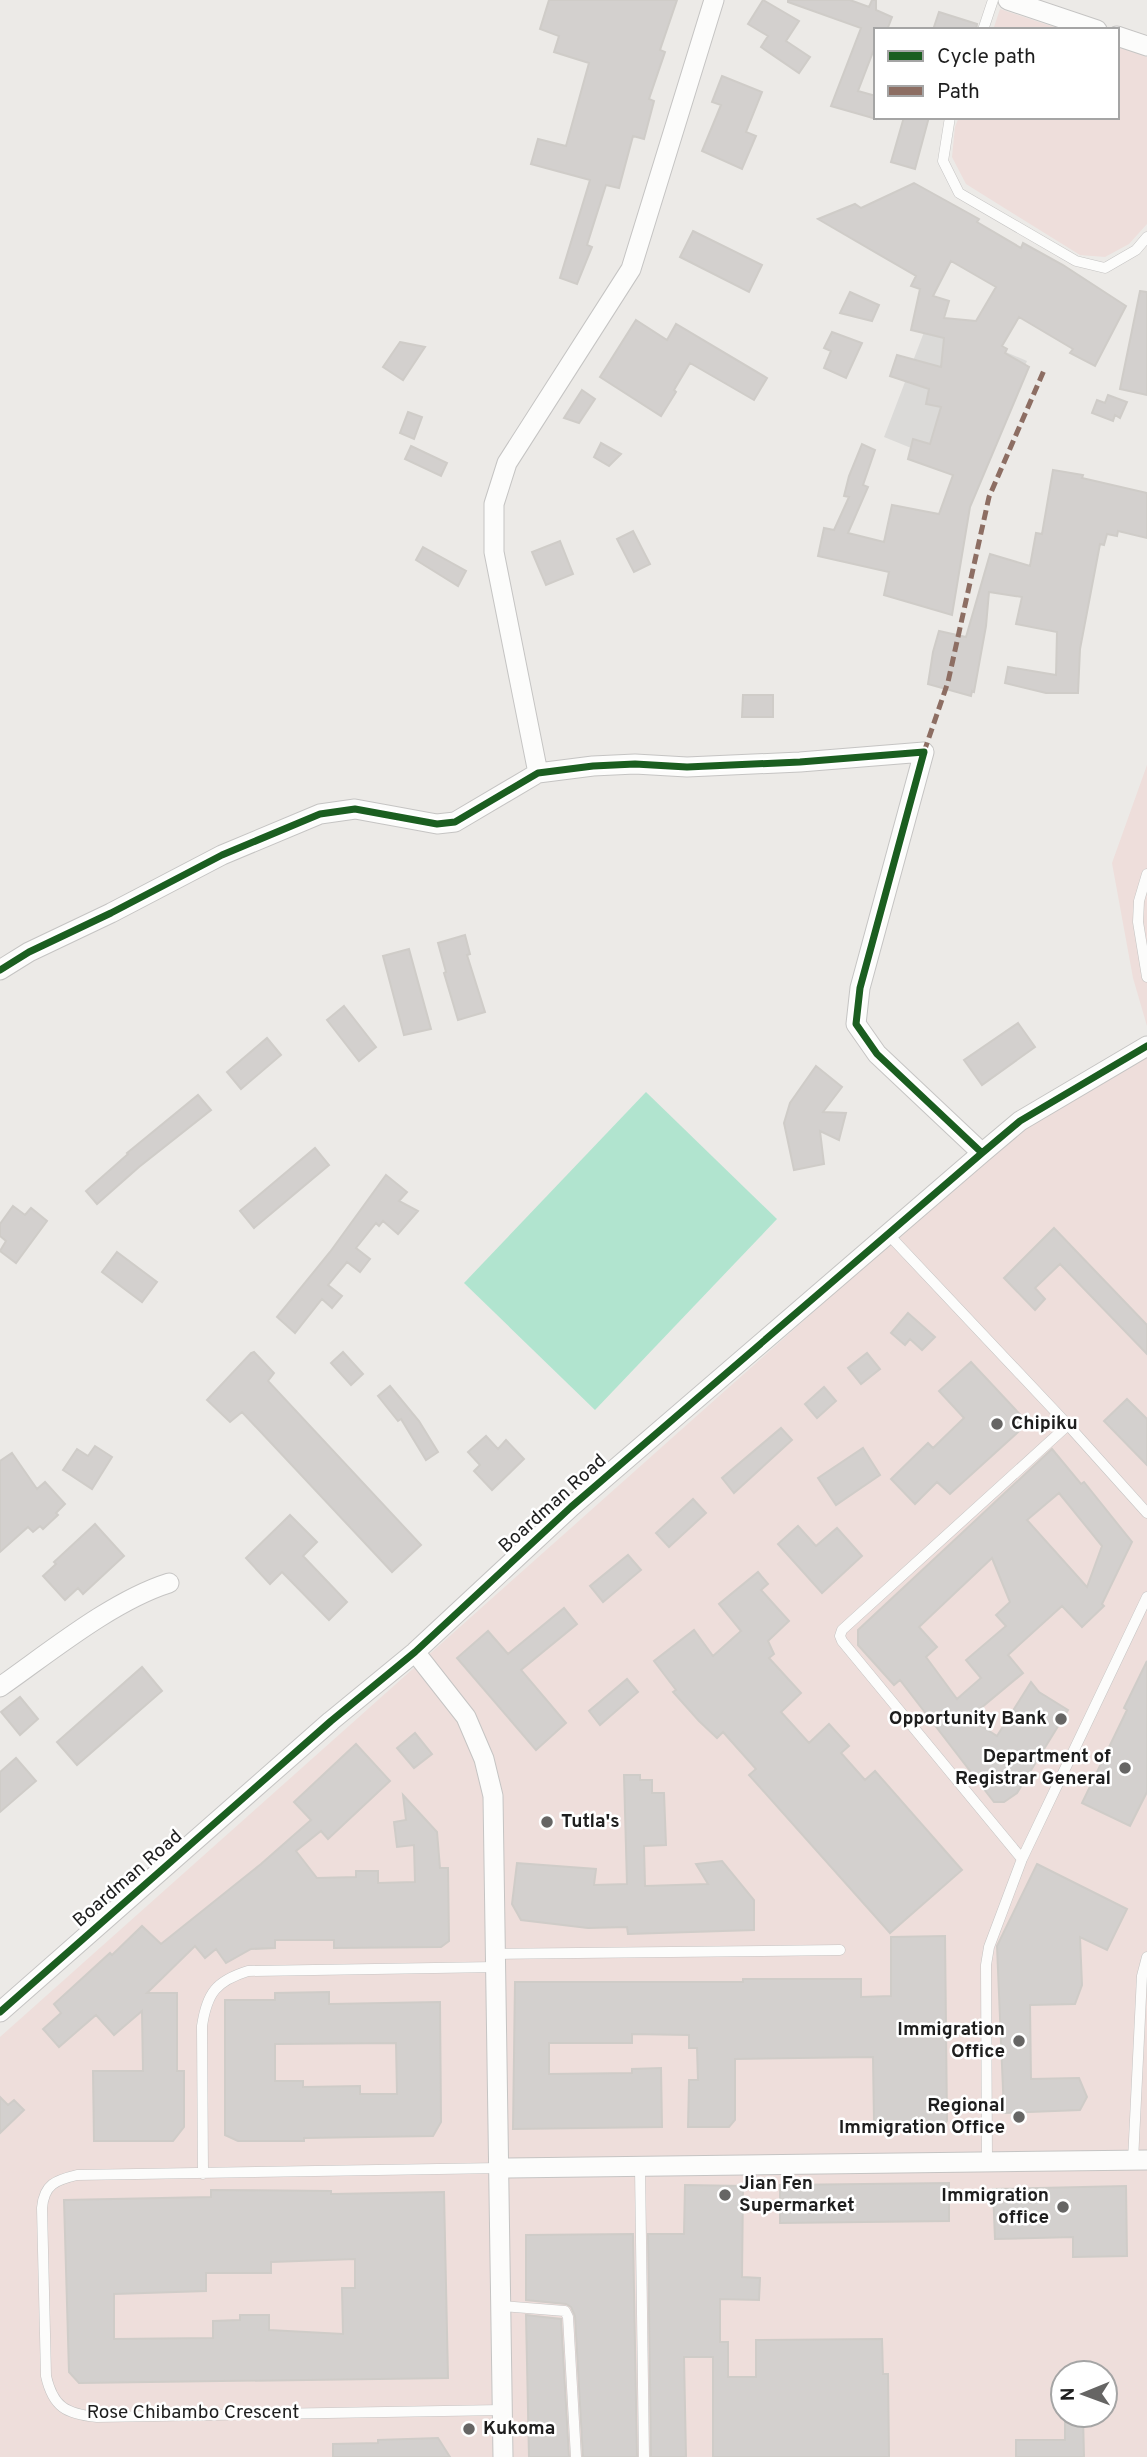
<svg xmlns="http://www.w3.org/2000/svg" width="1147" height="2457" viewBox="0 0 1147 2457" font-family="Overpass,sans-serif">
	<rect width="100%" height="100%" fill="#eceae7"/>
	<path fill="#dbdad8" d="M929 319 1027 361 996 433 931 441 926 454 884 437Z"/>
	<path fill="#eededb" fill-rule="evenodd" d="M1000 9 1063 30H993Z
		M1117 47 1147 57V224L1129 244 1105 257 1080 255 966 184 952 157 955 127 959 117H1117Z
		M1147 765V1026L1133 978 1112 863Z
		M1147 1057V2457H0V2037L1014 1133ZM1063 2373H1105V2415H1063Z"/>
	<path fill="#b1e4cf" d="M646 1092 777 1219 595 1410 464 1283Z"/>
	<path fill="#d3d0ce" stroke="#cfccc8" stroke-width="2" fill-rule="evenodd" d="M549 0H677L660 50 665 52 649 99 654 101 644 139 633 136 619 188 606 185 587 245 592 247 577 284 560 278 590 180 531 164 538 139 566 146 589 63 554 52 559 36 540 29Z
		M763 0 799 21 786 41 810 57 799 73 761 47 768 36 748 24Z
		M788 0H850L869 7 872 0H876V10L892 17 887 30H876V44L858 91 876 96V119L831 106 861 28 788 2Z
		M939 12 977 24 976 30H933Z
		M722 76 762 92 746 132 756 136 742 169 702 151 721 105 712 102Z
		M904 117H929L915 169 891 162Z
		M914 183 979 219 977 222 1021 248 1023 243 1063 265 1126 306 1095 366 1070 353 1073 349 1019 317 1002 346 1007 349 1005 353 1029 367 970 507 952 615 884 595 889 572 818 556 824 528 834 530 849 497 844 496 849 476 862 444 875 450 863 485 868 487 848 533 884 542 892 505 939 514 953 475 908 459 913 439 930 444 941 407 926 404 929 389 890 376 897 355 941 367 944 338 911 330 920 289 911 286 916 276 818 219 855 204 861 208ZM951 261 996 287 976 321 944 318 949 301 933 296Z
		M693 231 762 265 749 292 680 257Z
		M1140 291 1147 292V395L1120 389Z
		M850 292 879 305 872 321 840 313Z
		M636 320 667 340 676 324 767 378 754 400 690 363 674 390 676 392 661 416 600 377Z
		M832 332 862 343 846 378 824 368 831 351 824 348Z
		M400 342 425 347 403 380 383 367Z
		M582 390 595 399 579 423 564 418Z
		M1108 395 1127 402 1120 418 1115 415 1113 421 1092 413 1097 400 1105 403Z
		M408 412 422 417 414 439 400 433Z
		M601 443 621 454 609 466 594 457Z
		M411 446 447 463 441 476 405 459Z
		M1053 470 1083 475 1082 478 1147 493V538L1118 531 1117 536 1107 534 1104 545 1100 544 1080 649 1078 693H1046L1005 683 1008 667 1056 675 1057 632 1016 624 1022 597 989 592 986 626 974 692 972 691 971 696 928 684 933 652 939 631 966 637 990 554 1030 566 1036 533 1042 534Z
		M633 531 650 564 634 572 617 539Z
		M560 541 573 574 546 585 532 552Z
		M423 547 466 571 458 586 416 560Z
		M743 695H773V717H742Z
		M465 935 470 954 467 955 485 1012 458 1020 444 973 446 972 438 943Z
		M409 949 431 1029 404 1035 383 956Z
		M344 1006 376 1047 359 1061 327 1020Z
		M1018 1023 1035 1047 982 1085 964 1060Z
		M267 1038 281 1055 241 1089 227 1072Z
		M816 1066 842 1087 823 1112 846 1113 839 1140 820 1131 824 1164 794 1170 784 1123 790 1103Z
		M198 1095 211 1110 139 1167 97 1204 86 1191 128 1154 127 1153Z
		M315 1148 329 1165 254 1228 240 1211Z
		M386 1175 407 1192 399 1201 418 1211 398 1234 383 1221 379 1226 376 1223 356 1248 370 1259 360 1272 347 1262 328 1285 342 1296 332 1308 322 1299 295 1333 277 1317 330 1252Z
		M13 1206 25 1215 31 1208 47 1221 16 1263 0 1251 6 1241 0 1236V1224Z
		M1054 1228 1147 1325V1354L1060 1264 1035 1288 1045 1299 1035 1310 1004 1278Z
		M117 1252 157 1282 142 1302 102 1272Z
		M908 1313 935 1337 922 1350 910 1339 905 1345 891 1333Z
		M254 1352 274 1373 268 1381 421 1545 392 1572 242 1412 230 1422 207 1400 251 1353Z
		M343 1352 363 1374 351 1385 331 1363Z
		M867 1353 880 1369 861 1384 848 1368Z
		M971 1362 1028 1423 950 1494 937 1482 915 1504 891 1479 928 1443 933 1448 964 1418 939 1391Z
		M390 1386 419 1421 438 1452 426 1460 401 1419 398 1421 378 1396Z
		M824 1387 836 1401 817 1418 805 1404Z
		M1127 1399 1147 1419V1465L1104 1421Z
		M781 1428 792 1440 734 1493 722 1478Z
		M486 1436 498 1449 506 1440 524 1459 492 1490 474 1471 480 1465 468 1452Z
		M95 1446 112 1457 92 1489 63 1470 77 1449 88 1456Z
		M863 1448 880 1475 836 1505 818 1478Z
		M1052 1449 1081 1484 1084 1482 1132 1542 1102 1604 1104 1606 1082 1627 1062 1606 1008 1655 1023 1673 969 1718 997 1736 1031 1682 1039 1692 1068 1710 1017 1793 1004 1802H994L900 1680 894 1685 858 1645V1630ZM1059 1493 1102 1546 1087 1587 1027 1520ZM992 1558 1010 1602 996 1615 1006 1626 966 1660 981 1678 957 1699 926 1657 937 1647 919 1627Z
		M12 1453 37 1489 45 1482 65 1504 56 1513 58 1515 43 1529 40 1526 33 1532 28 1527 0 1552V1461Z
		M693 1499 706 1513 669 1547 656 1533Z
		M290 1515 317 1542 303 1556 347 1602 329 1620 282 1572 270 1584 246 1558Z
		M95 1524 124 1556 83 1594 78 1588 65 1600 43 1576 56 1564 54 1562Z
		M798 1526 816 1546 837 1528 862 1556 822 1593 778 1544Z
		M628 1555 641 1570 603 1602 590 1586Z
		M758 1572 768 1584 761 1590 789 1621 768 1641 774 1654 769 1658 801 1693 781 1712 809 1743 829 1724 849 1746 841 1753 865 1780 875 1771 962 1870 890 1933 749 1775 756 1769 723 1732 717 1738 699 1721 673 1692 676 1690 654 1661 694 1630 713 1656 741 1631 719 1604Z
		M564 1608 577 1624 521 1670 566 1723 536 1750 457 1658 488 1631 508 1654Z
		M1147 1661V1792L1130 1826 1082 1803 1127 1710 1124 1708Z
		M142 1667 162 1691 77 1765 57 1742Z
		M627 1679 638 1692 600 1725 589 1711Z
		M20 1697 38 1719 20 1735 1 1712Z
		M415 1733 432 1754 414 1768 397 1748Z
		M356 1744 390 1781 328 1839 321 1831 296 1851 317 1878 356 1877V1871H378V1883L415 1882 414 1845 397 1847 394 1822 406 1820 403 1795 437 1832 440 1868H448L449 1941 441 1947 334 1948V1940H275V1948L251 1949 226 1963 216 1949 205 1958 195 1946 147 1993H177V2071H184V2127L173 2141H94L93 2071H143L142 2011 114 2035 96 2015 59 2047 43 2029 61 2013 54 2004 110 1953 112 1955 142 1926 161 1944 261 1864 311 1820 294 1802Z
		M16 1758 36 1781 0 1812V1772Z
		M624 1775H640V1780H652V1793H664L666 1845 644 1846 645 1886 708 1884 696 1864 722 1861 754 1900V1930L628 1934 627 1927 588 1928 521 1920 512 1904 517 1863 596 1869 594 1885 627 1884Z
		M1037 1864 1127 1909 1107 1950 1080 1937 1082 1985 1075 2004 1030 2005 1031 2079 1079 2078 1087 2097 1080 2110 1004 2113 997 1946Z
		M945 1936 947 2121 939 2131H885L874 2122 873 2057 735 2059V2120L729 2127H688L689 2080H698L697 2048H689V2035L632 2034V2043H549V2074L632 2073V2069L661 2068 662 2127 513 2129 515 1982H743V1979H861V1997L891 1996V1937Z
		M329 1992V2004L440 2002 441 2122 433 2136 304 2138V2141H238L225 2135V2000H275V1993ZM396 2043 397 2094H360V2086L303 2087V2081H275V2044Z
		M0 2097 8 2105 14 2100 24 2110 0 2133Z
		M949 2183V2221L780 2223V2185Z
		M685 2185 743 2186 742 2277 760 2278 759 2300 720 2299V2342H728V2377H756V2340L882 2339 883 2374H888L889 2457H713V2357H684L686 2457H651L648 2234H684Z
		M1126 2186 1127 2256 1073 2257V2237L995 2239 993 2189Z
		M211 2190 331 2191V2194L444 2192 448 2378 79 2383 69 2372 64 2200 211 2197ZM355 2259V2288H342L343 2334 269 2330V2315H240V2320L213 2321V2338L114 2339V2294L206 2291V2273H271V2262Z
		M633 2234 637 2457H583L575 2316 571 2307 566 2304 526 2300V2235Z
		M526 2315 561 2319 569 2457H529Z
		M1065 2417H1083L1084 2457H1016V2440H1065Z
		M438 2438 450 2457H333V2444L378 2443V2440Z"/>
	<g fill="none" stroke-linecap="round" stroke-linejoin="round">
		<g stroke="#c5c4c3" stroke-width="11">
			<path id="service" d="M983 30 993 0
				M950 117 943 161 959 193 1076 261 1105 268 1136 250 1147 237
				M1147 874 1139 901 1138 922 1147 977
				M888 1234 1068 1425 1147 1513
				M1022 1859 842 1641 840 1636 842 1630 1068 1425
				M495 1954 840 1950
				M1133 2161 1142 1976 1147 1957
				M987 2162 986 1965 989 1947 1022 1859 1147 1597
				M500 2168 77 2175C56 2180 44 2184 42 2208L46 2376C53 2407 66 2414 97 2417L502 2410
				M640 2168 644 2457
				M203 2174 202 2026C207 1993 216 1981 248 1971L495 1967
				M501 2306 565 2311 568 2317 576 2457"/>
		</g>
		<g stroke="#c5c4c3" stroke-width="21">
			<path id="minor" d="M1008 0 1097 30
				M1117 36 1147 46
				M538 773 494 552V504L507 463 631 269 714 0
				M0 970 29 952 111 913 222 855 320 814 355 809 437 824 455 822 538 773 593 766 635 764 687 767 800 762 924 752 860 988 856 1024 877 1054 982 1153
				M415 1652 466 1717 484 1759 493 1796 503 2457
				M0 1687C50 1652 112 1601 169 1583
				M0 2012 331 1721 415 1652 571 1507 982 1153 1020 1121 1147 1046
				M500 2168 1147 2160"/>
		</g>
		<use href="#service" stroke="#fcfcfb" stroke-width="10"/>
		<use href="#minor" stroke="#fcfcfb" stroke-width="19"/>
		<path stroke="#8d6e63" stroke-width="5" stroke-dasharray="10 5" stroke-linecap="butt" d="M924 752 948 682 989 497 1045 368"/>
		<g stroke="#fff" stroke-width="11">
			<path id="cycleway" d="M0 970 29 952 111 913 222 855 320 814 355 809 437 824 455 822 538 773 593 766 635 764 687 767 800 762 924 752 860 988 856 1024 877 1054 982 1153
				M0 2012 331 1721 415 1652 571 1507 982 1153 1020 1121 1147 1046"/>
		</g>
		<use href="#cycleway" stroke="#1b5e20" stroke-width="7"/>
	</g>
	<g fill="#666564" stroke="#fff" stroke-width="2.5">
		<circle cx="997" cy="1424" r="7"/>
		<circle cx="1061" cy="1719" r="7"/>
		<circle cx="1125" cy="1768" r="7"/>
		<circle cx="547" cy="1822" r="7"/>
		<circle cx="1019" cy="2041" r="7"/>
		<circle cx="1019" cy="2117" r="7"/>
		<circle cx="725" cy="2195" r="7"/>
		<circle cx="1063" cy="2207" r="7"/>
		<circle cx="469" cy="2429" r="7"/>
	</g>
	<g text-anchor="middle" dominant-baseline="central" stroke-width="5" stroke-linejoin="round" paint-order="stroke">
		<g font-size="19" font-weight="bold" fill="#1e1e1e" stroke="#fff" text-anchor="end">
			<text x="1011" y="1424" text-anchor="start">Chipiku</text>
			<text x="1047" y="1719">Opportunity Bank</text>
			<text x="1111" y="1757">Department of<tspan x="1111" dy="22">Registrar General</tspan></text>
			<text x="561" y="1822" text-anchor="start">Tutla's</text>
			<text x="1005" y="2030">Immigration<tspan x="1005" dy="22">Office</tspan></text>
			<text x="1005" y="2106">Regional<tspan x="1005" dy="22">Immigration Office</tspan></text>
			<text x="739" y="2184" text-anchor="start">Jian Fen<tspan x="739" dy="22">Supermarket</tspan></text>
			<text x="1049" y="2196">Immigration<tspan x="1049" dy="22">office</tspan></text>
			<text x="483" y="2429" text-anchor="start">Kukoma</text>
		</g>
		<g font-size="19" fill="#1e1e1e" stroke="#fff">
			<text transform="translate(553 1504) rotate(-42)">Boardman Road</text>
			<text transform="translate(128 1879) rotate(-41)">Boardman Road</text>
			<text x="193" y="2413">Rose Chibambo Crescent</text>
		</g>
	</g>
	<rect x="874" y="28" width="245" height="91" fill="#ffffff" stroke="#a5a5a5" stroke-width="2"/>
	<rect x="888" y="51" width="35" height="10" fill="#1b5e20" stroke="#a5a5a5" stroke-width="2"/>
	<text x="937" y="63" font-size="21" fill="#1e1e1e">Cycle path</text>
	<rect x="888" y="86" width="35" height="10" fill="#8d6e63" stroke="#a5a5a5" stroke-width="2"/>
	<text x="937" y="98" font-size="21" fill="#1e1e1e">Path</text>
	<g transform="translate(1084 2394) rotate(269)"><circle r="33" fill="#ffffff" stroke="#a5a5a5" stroke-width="2"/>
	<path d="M0-5L12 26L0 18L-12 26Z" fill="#666564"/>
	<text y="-10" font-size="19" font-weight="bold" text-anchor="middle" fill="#1e1e1e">N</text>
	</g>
</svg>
